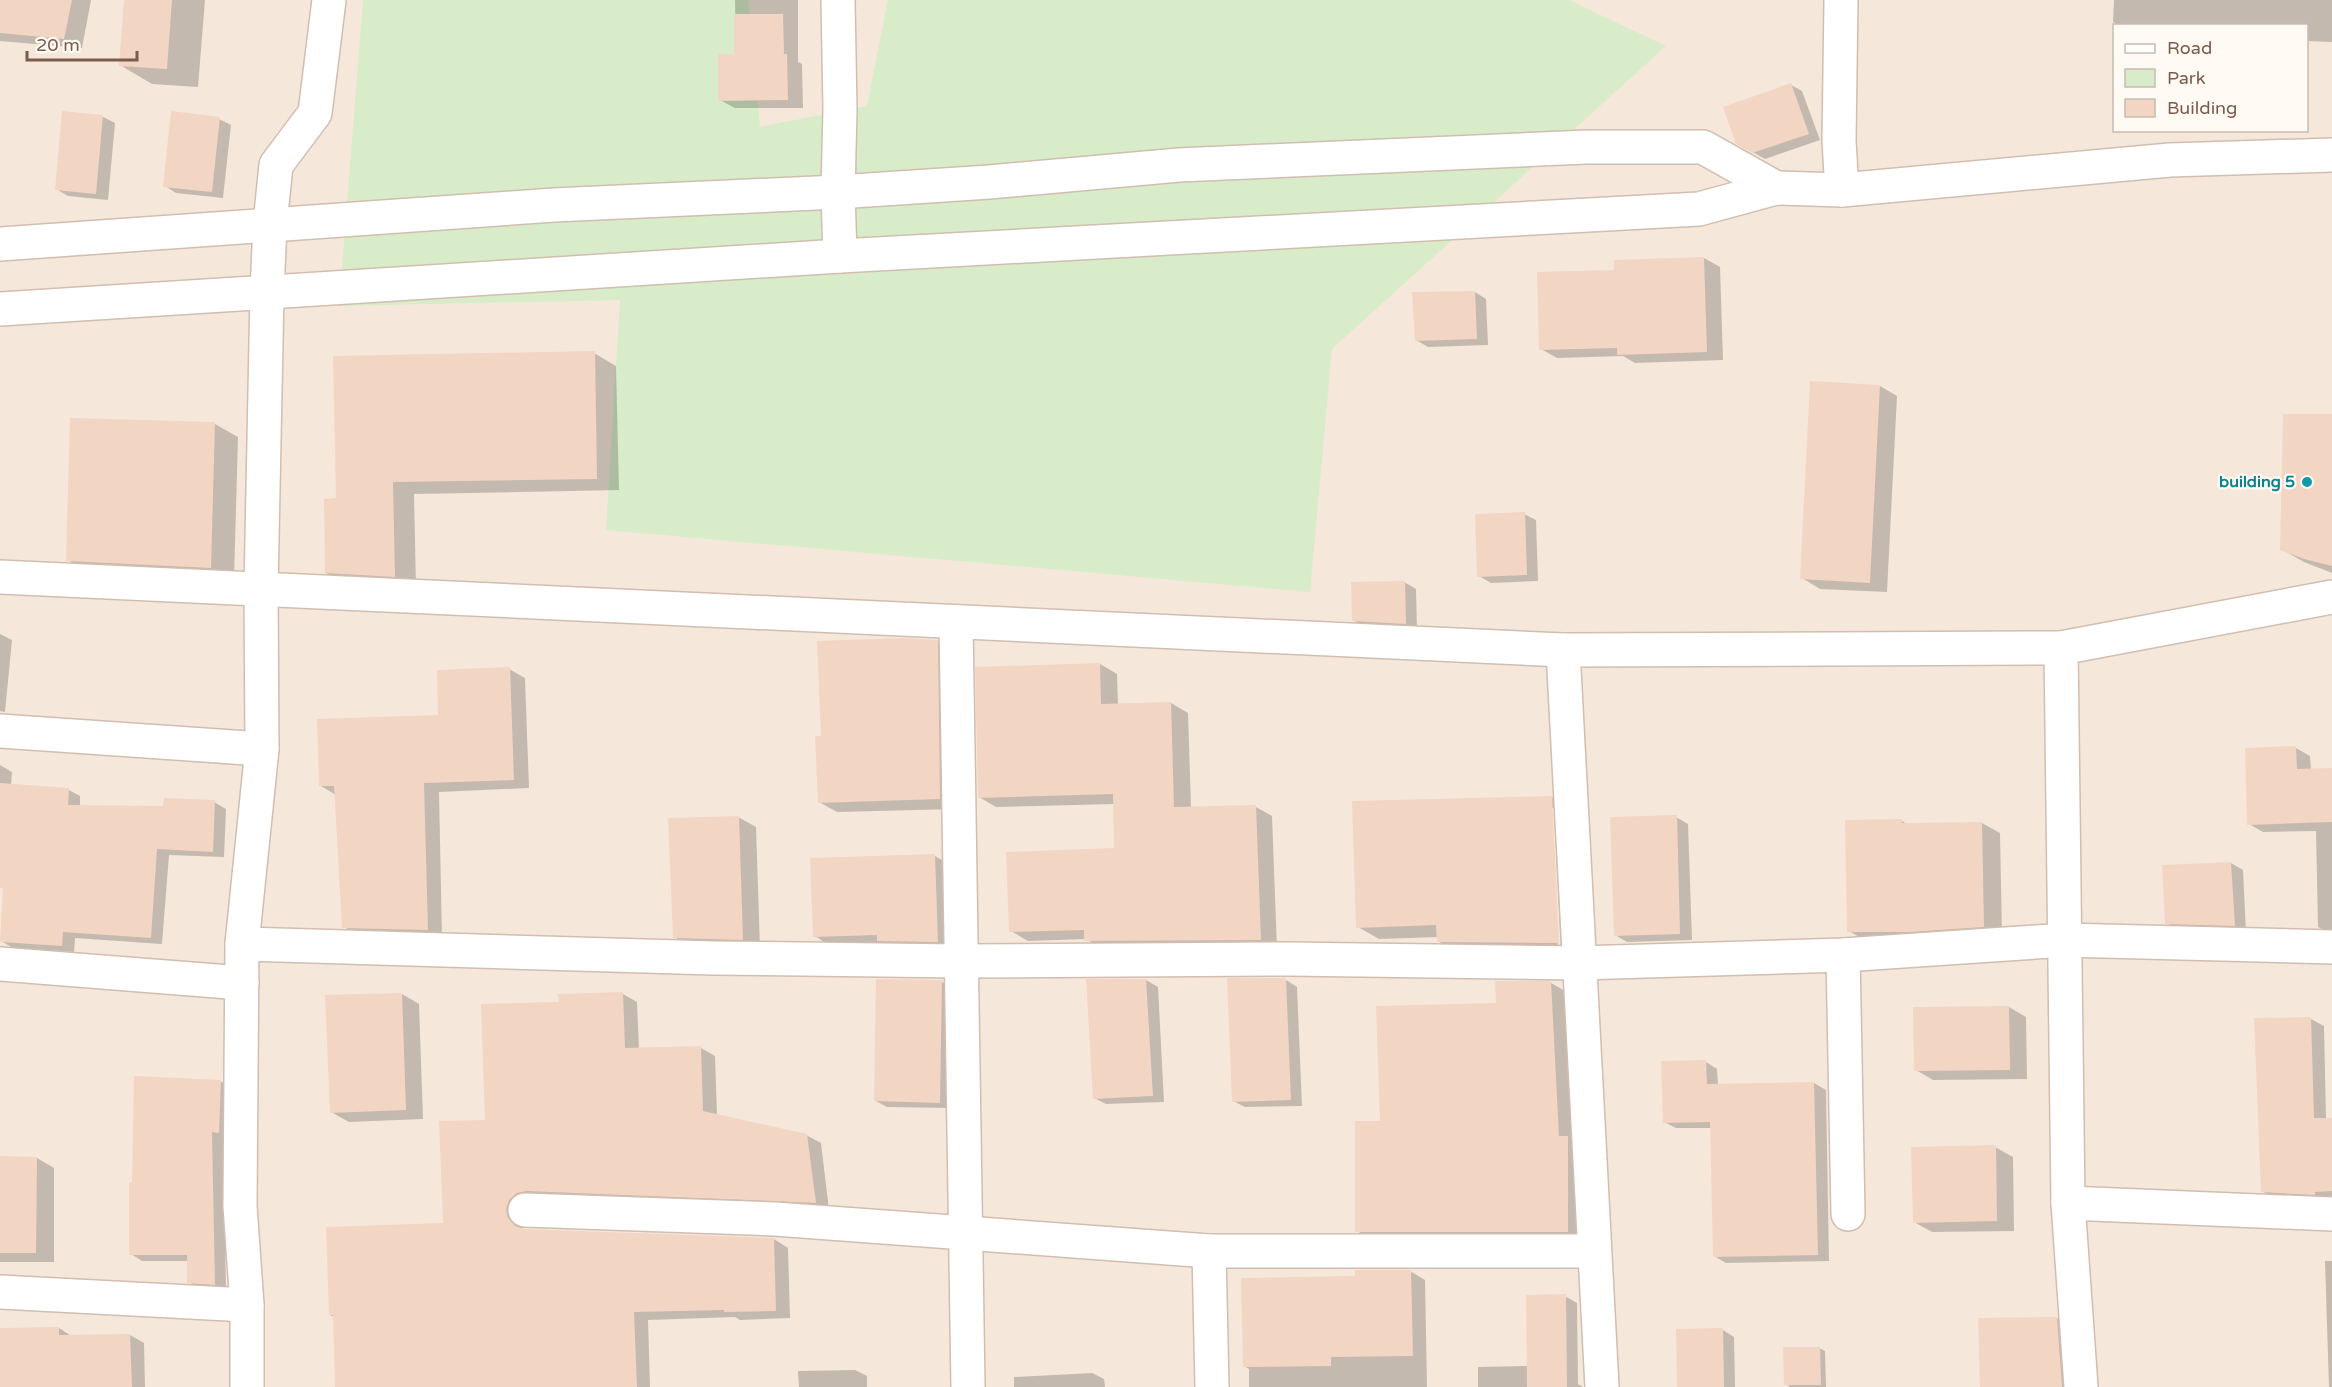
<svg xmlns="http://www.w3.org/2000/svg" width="2332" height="1387" viewBox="0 0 2332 1387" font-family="'Varela Round',sans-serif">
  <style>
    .residential { fill: #f5e8da; fill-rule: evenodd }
    .green { fill: #d8ecc9 }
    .shadow { fill: #0003; fill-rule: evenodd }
    .building { fill: #f3d5c3 }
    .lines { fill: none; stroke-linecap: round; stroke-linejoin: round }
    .minor-casing { stroke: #d1beb0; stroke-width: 36 }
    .minor { stroke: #fff; stroke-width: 33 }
    .culture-dot { fill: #0f9aa8; stroke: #fffaf3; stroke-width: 2 }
    .labels { text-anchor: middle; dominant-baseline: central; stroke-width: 4.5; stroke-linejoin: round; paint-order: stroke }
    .culture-label { font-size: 16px; font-weight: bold; fill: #0d838f; stroke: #fffaf3; text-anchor: end }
  </style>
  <rect width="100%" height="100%" fill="#fdf6ec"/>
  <path class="residential" d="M 0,0 L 2332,0 L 2332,1387 L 0,1387 ZM 2114,26 L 2306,26 L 2306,130 L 2114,130 Z"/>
  <polygon class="green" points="363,0 748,0 760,127 867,106 888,0 1569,0 1666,46 1332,349 1310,592 606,530 620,300 339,306"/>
  <g class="shadow">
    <polygon points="0,0 91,0 82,48 0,41"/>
    <polygon points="125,0 205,0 198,87 152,84 120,65"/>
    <polygon points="735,0 798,0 798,62 802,64 803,108 735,108 720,100 736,56"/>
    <polygon points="2114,0 2332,0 2332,42 2306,41 2306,26 2119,26 2113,22"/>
    <polygon points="1791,85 1802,91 1820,140 1765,159 1737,143"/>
    <polygon points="63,113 103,117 115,123 108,200 68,196 56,189"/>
    <polygon points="219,119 231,125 223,198 176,193 165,186"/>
    <polygon points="1704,258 1720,267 1723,360 1635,363 1623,356 1557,358 1541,349 1616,272"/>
    <polygon points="1475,292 1486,299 1488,345 1428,347 1416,340"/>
    <polygon points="594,353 616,366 619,490 414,494 416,588 348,585 326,573 337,500"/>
    <polygon points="1880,386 1897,396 1887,592 1820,589 1802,578"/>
    <polygon points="2332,415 2332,573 2304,562 2281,549"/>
    <polygon points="215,424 238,437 234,580 91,574 68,560"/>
    <polygon points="1524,514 1536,520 1538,581 1491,583 1479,576"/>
    <polygon points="1404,582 1416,589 1417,630 1365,627 1353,620"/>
    <polygon points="0,634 12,640 5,712 0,711"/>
    <polygon points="937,641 955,651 957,809 837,812 819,802 823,737"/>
    <polygon points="1100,664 1117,674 1118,705 1171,703 1188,713 1191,808 1256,807 1272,816 1277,949 1103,950 1086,939 1028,941 1011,931 1116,850 1114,804 996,807 979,797"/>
    <polygon points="509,669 525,678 529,788 439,792 442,938 359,936 344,927 336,795 321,786 440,717"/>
    <polygon points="2296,748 2310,756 2311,770 2332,769 2332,935 2318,927 2316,831 2263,832 2249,824"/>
    <polygon points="0,765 12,772 11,786 69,790 80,796 80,807 165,807 214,802 226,809 224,857 169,855 162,944 75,938 74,952 13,948 1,941 6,858 0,857"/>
    <path d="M 1552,797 L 1573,810 L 1579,954 L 1460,954 L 1438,941 L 1438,937 L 1379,939 L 1358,927 ZM 1551,808 L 1554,808 L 1561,950 L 1558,951 Z"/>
    <polygon points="738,817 756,827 760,949 692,947 674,937"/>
    <polygon points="1676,817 1688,824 1692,940 1627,942 1615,935"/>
    <polygon points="1902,821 1907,824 1982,823 2000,833 2002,936 1866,941 1849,931"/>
    <polygon points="935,856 952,866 955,951 832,947 815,936"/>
    <polygon points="2231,863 2243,870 2246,932 2179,930 2167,923 2164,867"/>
    <polygon points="1146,980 1158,987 1164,1102 1106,1104 1094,1098"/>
    <polygon points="1286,980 1297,987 1302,1106 1245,1107 1233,1101"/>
    <polygon points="942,982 953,988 951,1108 887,1107 876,1101"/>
    <polygon points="1551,983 1572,995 1589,1243 1497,1243 1482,1234 1442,1235 1378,1244 1357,1231 1382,1122"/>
    <polygon points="402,994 419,1004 423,1119 349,1122 331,1112"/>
    <polygon points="623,994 637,1002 639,1049 701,1048 715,1056 717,1115 806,1135 821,1143 829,1210 520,1218 522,1228 524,1230 774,1239 788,1248 790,1318 740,1320 735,1317 648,1320 650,1387 337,1387 334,1317 330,1315 444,1225 486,1121 560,1003"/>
    <polygon points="2009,1007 2026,1017 2027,1079 1933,1080 1916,1070"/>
    <polygon points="2311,1019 2324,1026 2326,1119 2332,1119 2332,1198 2275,1199 2262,1191"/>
    <polygon points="1706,1062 1717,1069 1718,1085 1814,1083 1826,1090 1829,1261 1726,1263 1714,1256 1712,1128 1676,1128 1664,1122"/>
    <polygon points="220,1081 232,1088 230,1138 223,1138 226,1290 201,1289 189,1282 188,1261 142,1261 131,1254 133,1184"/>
    <polygon points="1995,1147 2013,1157 2014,1231 1932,1232 1914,1222"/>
    <polygon points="0,1157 37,1158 54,1168 54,1262 0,1262"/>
    <polygon points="2325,1261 2332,1261 2332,1387 2329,1387"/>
    <polygon points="1410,1271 1425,1280 1427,1387 1249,1387 1249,1369 1244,1366 1357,1278"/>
    <polygon points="1565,1296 1577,1303 1578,1384 1583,1387 1478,1387 1478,1367 1528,1366"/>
    <polygon points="2057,1318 2074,1329 2079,1387 1981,1387"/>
    <polygon points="59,1328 73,1337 130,1335 144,1343 145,1387 0,1387 0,1330"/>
    <polygon points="1723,1330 1734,1337 1735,1387 1679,1387"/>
    <polygon points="1819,1348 1825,1351 1826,1387 1790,1387 1786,1384"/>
    <polygon points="855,1370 867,1376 867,1387 799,1387 798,1371"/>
    <polygon points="1092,1373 1104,1379 1105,1387 1014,1387 1014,1377"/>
  </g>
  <g class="building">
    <polygon points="0,0 72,0 64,39 0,33"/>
    <polygon points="124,0 172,0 167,69 119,66"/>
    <polygon points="734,14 783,14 784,54 787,54 788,100 718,101 718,54 734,54"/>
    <polygon points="1791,83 1809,134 1752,153 1736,144 1723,107"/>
    <polygon points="62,111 103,115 96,194 55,190"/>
    <polygon points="171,111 220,117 212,192 163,187"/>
    <polygon points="1704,257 1707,352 1617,355 1617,348 1539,350 1537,272 1614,270 1614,260"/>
    <polygon points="1475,291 1477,339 1415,341 1412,292"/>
    <polygon points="595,351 597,479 393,482 395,577 325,573 324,499 336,498 333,356"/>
    <polygon points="1810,381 1880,385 1870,583 1800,579"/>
    <polygon points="2283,414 2332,414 2332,566 2304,559 2280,550"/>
    <polygon points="70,418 215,422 211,568 66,561"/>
    <polygon points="1525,512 1527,575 1477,577 1475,514"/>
    <polygon points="1405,581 1406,624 1352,621 1351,582"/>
    <polygon points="904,638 938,640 940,799 818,803 815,736 821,736 817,641"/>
    <polygon points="1100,663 1101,704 1171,702 1174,807 1256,805 1261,940 1084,941 1084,930 1009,932 1006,852 1114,848 1113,794 978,798 975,667"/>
    <polygon points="510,667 514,780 424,783 428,930 342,928 334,786 319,786 317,719 438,715 437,670"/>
    <polygon points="2296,746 2297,769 2332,768 2332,822 2247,825 2245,748"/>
    <polygon points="0,783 69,788 68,805 163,806 164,798 215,800 213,852 157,849 151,938 63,932 62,946 0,942 3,888 0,888"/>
    <polygon points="1552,796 1559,943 1437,942 1436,925 1356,928 1352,801"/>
    <polygon points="1677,815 1680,934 1614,936 1610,817"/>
    <polygon points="739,816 743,940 673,938 668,818"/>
    <polygon points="1902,819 1902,823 1982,822 1984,927 1910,932 1847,932 1845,820"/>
    <polygon points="935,854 938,942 877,941 877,935 813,937 810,858"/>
    <polygon points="2231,862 2235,926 2165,924 2162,865"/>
    <polygon points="1227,978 1286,978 1291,1100 1232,1102"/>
    <polygon points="876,979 942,980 940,1103 874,1101"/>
    <polygon points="1086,979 1146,979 1153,1096 1093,1099"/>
    <polygon points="1495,981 1551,981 1559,1136 1568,1136 1568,1232 1355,1232 1355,1121 1380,1121 1376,1006 1496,1003"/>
    <polygon points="623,992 625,1048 701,1046 703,1111 807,1134 816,1203 526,1191 517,1193 509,1200 506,1209 508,1218 515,1226 524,1229 774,1238 776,1311 724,1312 724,1310 634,1312 637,1387 335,1387 333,1315 329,1315 326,1227 443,1223 439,1121 485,1120 481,1004 559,1002 558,994"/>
    <polygon points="402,993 406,1110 330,1113 325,995"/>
    <polygon points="2009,1006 2010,1070 1914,1071 1913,1007"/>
    <polygon points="2311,1017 2314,1118 2332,1118 2332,1191 2315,1192 2315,1195 2261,1192 2254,1018"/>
    <polygon points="1706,1060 1707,1084 1814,1082 1818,1255 1713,1257 1710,1122 1663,1123 1661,1061"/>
    <polygon points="134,1076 221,1080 219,1133 212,1132 215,1285 187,1283 187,1255 129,1255 129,1183 132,1182"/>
    <polygon points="1996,1145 1997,1221 1913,1223 1911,1147"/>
    <polygon points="0,1156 37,1157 36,1253 0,1253"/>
    <polygon points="1355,1270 1411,1270 1413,1356 1331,1357 1331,1366 1243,1367 1241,1278 1355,1276"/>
    <polygon points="1566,1294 1567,1387 1527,1387 1526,1295"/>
    <polygon points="2057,1317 2062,1387 1980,1387 1978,1318"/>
    <polygon points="59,1327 59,1335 130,1334 132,1387 0,1387 0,1328"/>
    <polygon points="1723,1328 1724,1387 1677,1387 1676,1329"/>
    <polygon points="1783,1347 1820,1347 1821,1385 1784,1385"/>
  </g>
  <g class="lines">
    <defs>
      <g id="minor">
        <polyline points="838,0 840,109 838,192 840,256"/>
        <polyline points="1842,190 2170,160 2332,155"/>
        <polyline points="0,244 554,205 838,192 989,182 1179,165 1586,147 1703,147 1776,188"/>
        <polyline points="0,309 840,256 1699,209 1776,188 1842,190 1839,141 1841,0"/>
        <polyline points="0,577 1563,650 2061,648 2332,597"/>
        <polyline points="956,622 968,1387"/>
        <polyline points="2061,648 2068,1203 2081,1387"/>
        <polyline points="1563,650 1602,1387"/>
        <polyline points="0,731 262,749"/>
        <polyline points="242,944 713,958 961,961 1288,959 1579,963 1843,955 2065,940 2332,947"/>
        <polyline points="1843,955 1848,1214"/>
        <polyline points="0,964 242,983"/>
        <polyline points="2068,1203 2332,1214"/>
        <polyline points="525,1210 775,1219 1209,1251 1593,1251"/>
        <polyline points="1209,1251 1212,1387"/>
        <polyline points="0,1292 247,1305"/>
        <polyline points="247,1387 247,1305 240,1206 242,944 262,749 261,589 267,292 270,224 276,165 315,113 329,0"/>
      </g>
    </defs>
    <use href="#minor" class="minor-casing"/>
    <use href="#minor" class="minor"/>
  </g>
  <circle class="culture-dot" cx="2307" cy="482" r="6"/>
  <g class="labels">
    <g class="culture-label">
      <text x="2295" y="482">building 5</text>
    </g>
  </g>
  <rect x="2113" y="24" width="195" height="108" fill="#fffaf3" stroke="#cabbb1" stroke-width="1.5"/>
  <rect x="2125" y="44" width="30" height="9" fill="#ffffff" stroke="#cabbb1" stroke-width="1.5"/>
  <text x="2167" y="54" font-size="18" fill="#7a5c4d">Road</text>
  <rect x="2125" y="69" width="30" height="18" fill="#d8ecc9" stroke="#cabbb1" stroke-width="1.5"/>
  <text x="2167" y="84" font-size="18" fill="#7a5c4d">Park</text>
  <rect x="2125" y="99" width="30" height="18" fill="#f3d5c3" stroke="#cabbb1" stroke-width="1.5"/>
  <text x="2167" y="114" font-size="18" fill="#7a5c4d">Building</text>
  <path d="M27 51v9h110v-9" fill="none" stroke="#7a5c4d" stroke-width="3"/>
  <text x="36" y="51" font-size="18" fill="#7a5c4d" stroke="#fffaf3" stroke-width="4.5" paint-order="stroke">20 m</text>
</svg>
